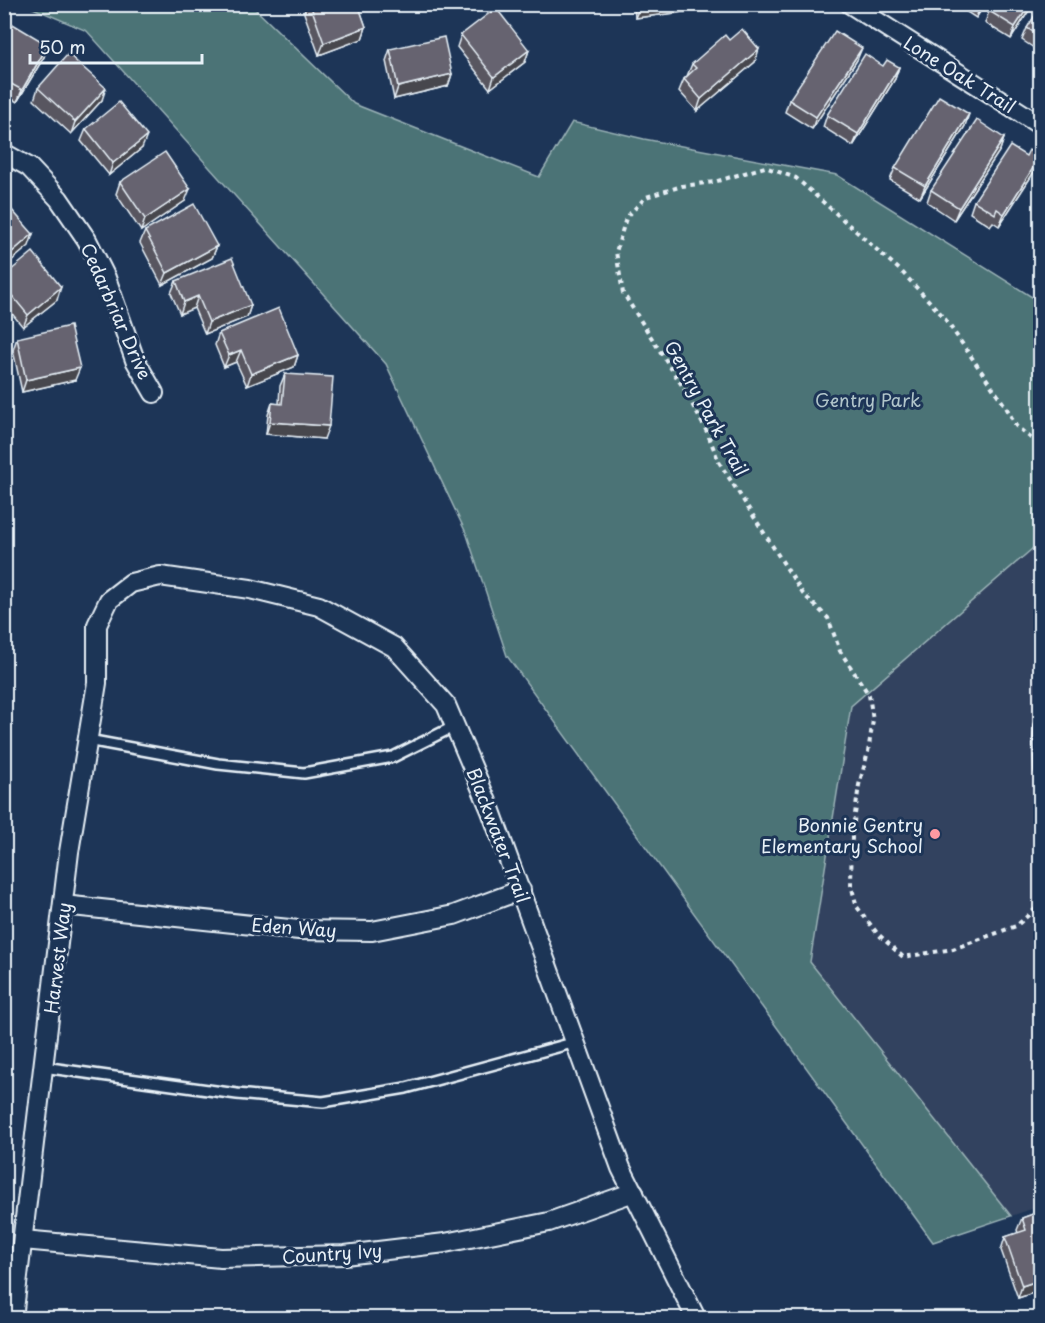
<svg xmlns="http://www.w3.org/2000/svg" width="1045" height="1323" viewBox="0 0 1045 1323" font-family="'Playpen Sans',sans-serif">
  <style>
    .built { fill: #33435e }
    .green { fill: #4c7376; stroke: #9ab2b7; stroke-width: 1.5 }
    .lines { fill: none; stroke-linecap: round; stroke-linejoin: round }
    .lane-casing { stroke: #e8f1f8; stroke-width: 14 }
    .street-casing { stroke: #e8f1f8; stroke-width: 22 }
    .path { stroke: #e8f1f8; stroke-width: 4; stroke-dasharray: 4.5 4.5; stroke-linecap: butt }
    .lane { stroke: #1d3557; stroke-width: 9 }
    .street { stroke: #1d3557; stroke-width: 18 }
    .wall { fill: #585660; stroke: #e8f1f8; stroke-width: 1.5 }
    .shaded-wall { fill: #47464e; stroke: #e8f1f8; stroke-width: 1.5 }
    .building { fill: #666470; stroke: #e8f1f8; stroke-width: 1.5 }
    .poi-dot { fill: #ff9aa2; stroke: #1d3557; stroke-width: 2 }
    .labels { text-anchor: middle; dominant-baseline: central; stroke-width: 6; stroke-linejoin: round; paint-order: stroke }
    .street-label { font-size: 18px; fill: #e8f1f8; stroke: #1d3557 }
    .park-label { font-size: 18px; fill: #b1c5ca; stroke: #1d3557 }
    .poi-label { font-size: 18px; fill: #e8f1f8; stroke: #1d3557; text-anchor: end }
  </style>
  <rect width="100%" height="100%" fill="#1d3557"/>
  <filter id="ink" filterUnits="userSpaceOnUse"><feTurbulence type="fractalNoise" baseFrequency=".0167" numOctaves="2"/><feDisplacementMap in="SourceGraphic" scale="12" xChannelSelector="R" yChannelSelector="G"/><feConvolveMatrix kernelMatrix="1 2 1 2 8 2 1 2 1" color-interpolation-filters="sRGB"/></filter>
  <g filter="url(#ink)">
    <polygon class="built" points="1040,542 1040,1206 1011,1216 810,962 851,706"/>
    <polygon class="green" points="26,5 251,5 354,104 539,177 572,122 644,139 837,175 1040,302 1040,542 851,706 810,962 1011,1216 933,1242 507,656 467,535 386,364 87,31"/>
    <g class="lines">
      <defs>
        <g id="lane">
          <polyline points="1040,726 1039,740 1040,770"/>
          <polyline points="88,740 218,764 304,773 393,757 455,726"/>
          <polyline points="43,1067 237,1094 323,1102 406,1088 576,1042"/>
        </g>
        <g id="street">
          <polyline points="850,4 1040,125"/>
          <polyline points="4,153 29,167 59,199 87,240 106,278 135,360 154,393"/>
          <polyline points="63,905 299,930 372,931 454,915 521,890"/>
          <polyline points="23,1240 221,1258 345,1255 445,1243 549,1222 634,1192"/>
          <polyline points="13,1318 69,852 97,683 97,625 109,600 131,583 160,576 250,589 319,606 394,647 446,705 491,811 621,1168 696,1318"/>
        </g>
      </defs>
      <use href="#lane" class="lane-casing"/>
      <use href="#street" class="street-casing"/>
      <polyline class="path" points="1040,438 1032,439 1016,426 1006,407 943,316 902,272 796,178 765,167 714,182 682,186 646,197 626,218 616,252 623,293 683,387 707,432 719,462 803,594 828,618 840,651 869,695 873,720 868,752 859,785 852,836 851,885 857,907 877,933 903,957 953,949 1016,926 1040,905"/>
      <use href="#lane" class="lane"/>
      <use href="#street" class="street"/>
    </g>
    <g class="wall">
      <polygon points="307,4 358,4 366,27 362,39 319,55 304,13"/>
      <polygon points="634,4 716,4 715,8 635,18"/>
      <polygon points="960,4 985,4 976,18 959,7"/>
      <polygon points="993,4 1033,4 1011,39 985,23 989,11"/>
      <polygon points="1041,6 1041,61 1035,57 1037,50 1022,40 1027,28"/>
      <polygon points="4,34 48,45 44,57 17,102 4,94"/>
      <polygon points="461,35 529,50 525,62 490,89 457,47"/>
      <polygon points="729,40 755,62 697,111 679,91 684,79 687,76 692,64"/>
      <polygon points="390,49 452,74 448,86 394,99 386,61"/>
      <polygon points="857,60 812,129 785,112 789,100"/>
      <polygon points="883,66 899,67 895,79 853,146 823,127 827,115"/>
      <polygon points="38,88 102,100 71,134 34,100"/>
      <polygon points="965,126 920,198 890,180 895,168"/>
      <polygon points="86,129 142,148 109,175 81,141"/>
      <polygon points="1004,138 1000,150 954,220 927,202 931,190"/>
      <polygon points="1036,169 999,226 993,222 990,226 970,213 974,201"/>
      <polygon points="120,182 185,201 141,231 116,194"/>
      <polygon points="145,231 217,246 212,258 162,285 140,243"/>
      <polygon points="4,276 57,300 23,327 4,304"/>
      <polygon points="176,281 251,305 247,317 205,334 194,308 180,314 171,293"/>
      <polygon points="219,333 298,355 294,367 247,386 236,362 224,367 215,345"/>
      <polygon points="17,338 75,380 22,392 13,350"/>
      <polygon points="285,374 324,439 266,434 268,415 272,403 279,404 280,386"/>
      <polygon points="1041,1211 1041,1307 1038,1307 1033,1293 1018,1298 1001,1250 1005,1237 1018,1233 1017,1230 1022,1218"/>
    </g>
    <g class="shaded-wall">
      <polygon points="649,4 716,4 715,8 635,18 640,6"/>
      <polygon points="981,4 985,4 976,18 980,6"/>
      <polygon points="1030,4 1033,4 1011,39 1015,27"/>
      <polygon points="366,27 362,39 319,55 324,43"/>
      <polygon points="48,45 44,57 17,102 22,90"/>
      <polygon points="862,48 857,60 812,129 816,117"/>
      <polygon points="759,49 755,62 697,111 701,99"/>
      <polygon points="529,50 525,62 490,89 494,77"/>
      <polygon points="899,67 895,79 853,146 858,134"/>
      <polygon points="452,74 448,86 394,99 398,87"/>
      <polygon points="106,88 102,100 71,134 75,122"/>
      <polygon points="969,114 965,126 920,198 925,186"/>
      <polygon points="147,136 142,148 109,175 113,163"/>
      <polygon points="1004,138 1000,150 954,220 959,208"/>
      <polygon points="1040,157 1036,169 999,226 1004,214"/>
      <polygon points="190,189 185,201 141,231 145,219"/>
      <polygon points="33,234 29,246 4,267 4,259"/>
      <polygon points="217,246 212,258 162,285 167,273"/>
      <polygon points="61,287 57,300 23,327 28,315"/>
      <polygon points="198,296 194,308 180,314 184,302"/>
      <polygon points="251,305 247,317 205,334 209,322"/>
      <polygon points="241,350 236,362 224,367 229,355"/>
      <polygon points="298,355 294,367 247,386 251,374"/>
      <polygon points="80,368 75,380 22,392 26,380"/>
      <polygon points="270,422 329,426 324,439 266,434"/>
      <polygon points="1037,1281 1033,1293 1018,1298 1022,1286"/>
    </g>
    <g class="building">
      <polygon points="310,4 358,4 366,27 324,43"/>
      <polygon points="993,4 1030,4 1015,27 989,11"/>
      <polygon points="1041,6 1041,37 1027,28"/>
      <polygon points="496,8 529,50 494,77 461,35"/>
      <polygon points="11,23 48,45 22,90 4,80 4,34"/>
      <polygon points="742,29 759,49 701,99 684,79 696,68 692,64 725,35 729,40"/>
      <polygon points="835,31 862,48 816,117 789,100"/>
      <polygon points="444,37 452,74 398,87 390,49"/>
      <polygon points="68,54 106,88 75,122 38,88"/>
      <polygon points="865,54 883,66 887,60 899,67 858,134 827,115"/>
      <polygon points="939,96 969,114 925,186 895,168"/>
      <polygon points="119,102 147,136 113,163 86,129"/>
      <polygon points="977,120 1004,138 959,208 931,190"/>
      <polygon points="1010,146 1026,156 1029,150 1040,157 1004,214 997,209 995,214 974,201"/>
      <polygon points="165,152 190,189 145,219 120,182"/>
      <polygon points="4,201 33,234 4,259"/>
      <polygon points="194,204 217,246 167,273 145,231"/>
      <polygon points="33,252 61,287 28,315 4,286 4,276"/>
      <polygon points="232,258 251,305 209,322 198,296 184,302 176,281"/>
      <polygon points="279,308 298,355 251,374 241,350 229,355 219,333"/>
      <polygon points="70,326 80,368 26,380 17,338"/>
      <polygon points="285,374 333,377 329,426 270,422 272,403 282,404"/>
      <polygon points="1041,1211 1041,1289 1037,1281 1022,1286 1005,1237 1026,1230 1022,1218"/>
    </g>
  </g>
  <circle class="poi-dot" cx="935" cy="834" r="6"/>
  <g class="labels">
    <g class="street-label">
      <text transform="translate(960 74) rotate(32)">Lone Oak Trail</text>
      <text transform="translate(117 311) rotate(66)">Cedarbriar Drive</text>
      <text transform="translate(707 408) rotate(61)">Gentry Park Trail</text>
      <text transform="translate(499 835) rotate(69)">Blackwater Trail</text>
      <text transform="translate(294 927) rotate(4)">Eden Way</text>
      <text transform="translate(57 958) rotate(-83)">Harvest Way</text>
      <text transform="translate(332 1253) rotate(-4)">Country Ivy</text>
    </g>
    <g class="park-label">
      <text x="868" y="399">Gentry Park</text>
    </g>
    <g class="poi-label">
      <text x="923" y="824">Bonnie Gentry<tspan x="923" dy="21">Elementary School</tspan></text>
    </g>
  </g>
  <rect width="1045" height="1323" fill="none" stroke="#1d3557" stroke-width="24"/>
  <rect x="12" y="12" width="1021" height="1299" fill="none" stroke="#e8f1f8" stroke-width="2" filter="url(#ink)"/>
  <path d="M30 54v9h172v-9" fill="none" stroke="#e8f1f8" stroke-width="3"/>
  <text x="39" y="54" font-size="18" fill="#e8f1f8" stroke="#1d3557" stroke-width="4.5" paint-order="stroke">50 m</text>
</svg>
